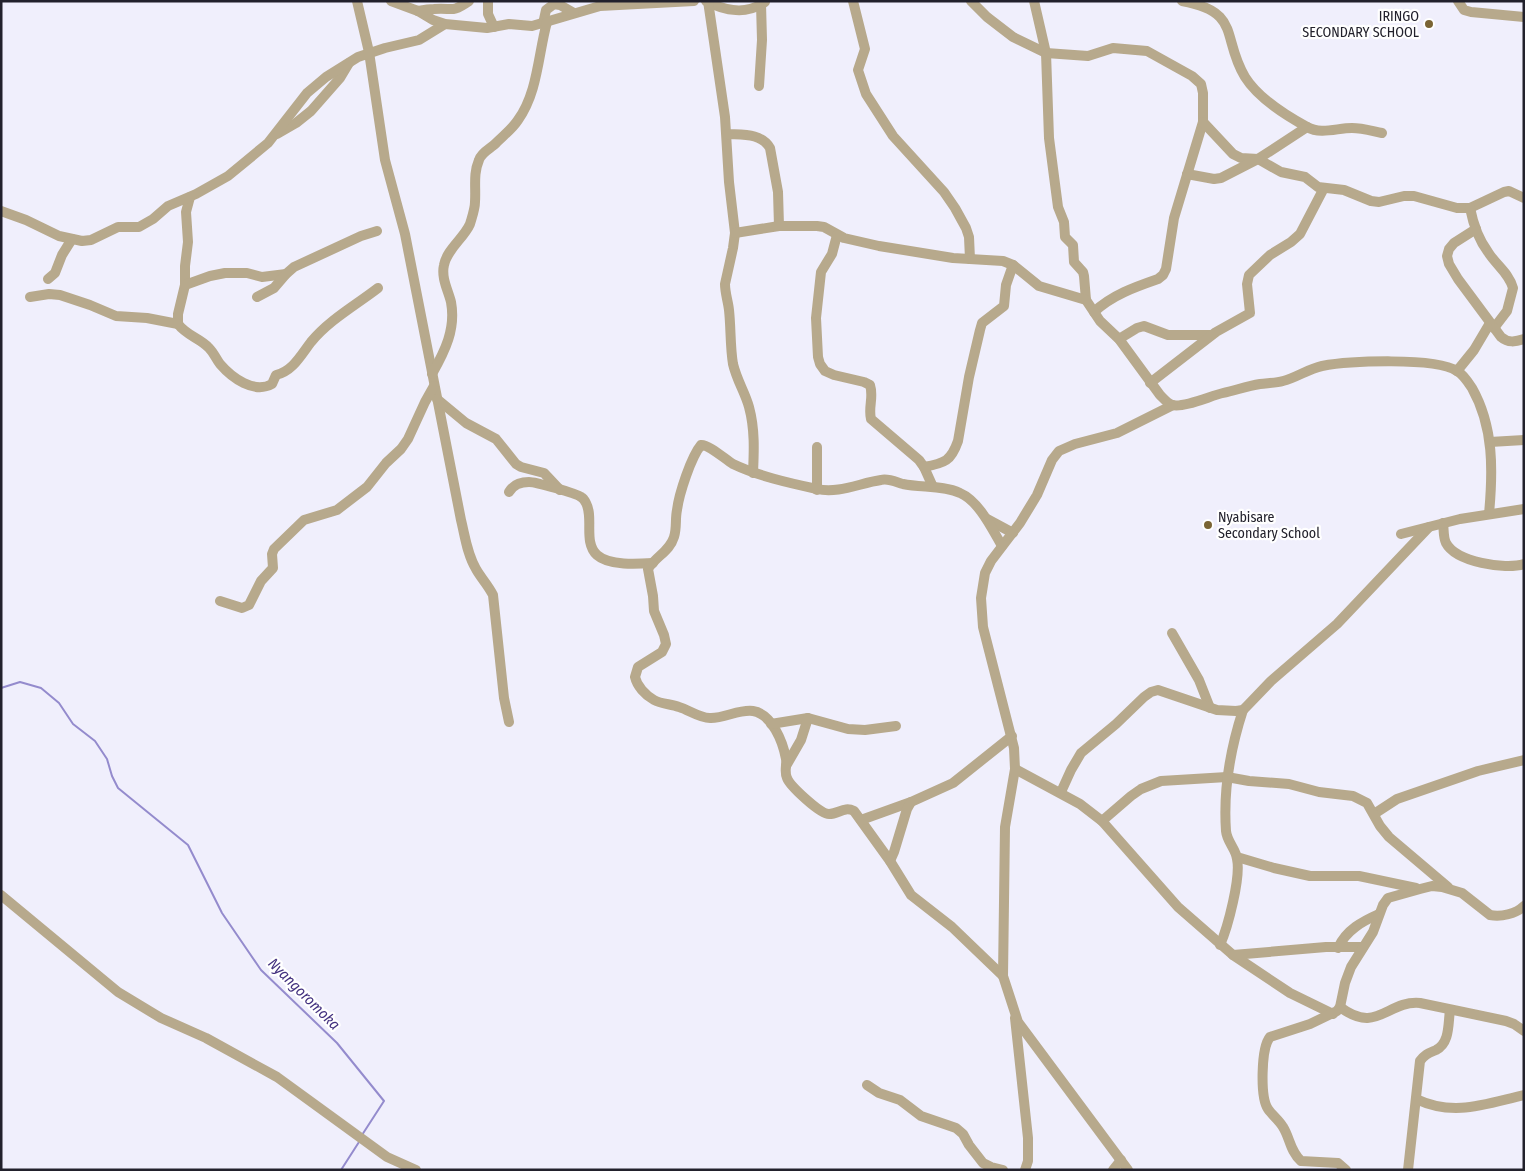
<svg xmlns="http://www.w3.org/2000/svg" width="1525" height="1171" viewBox="0 0 1525 1171" font-family="'Fira Sans Condensed',sans-serif">
  <style>
    .lines { fill: none; stroke-linecap: round; stroke-linejoin: round }
    .stream { stroke: #948bcd; stroke-width: 2 }
    .minor { stroke: #b7a98c; stroke-width: 10 }
    .poi-dot { fill: #7a6434; stroke: #fff; stroke-width: 2 }
    .labels { text-anchor: middle; dominant-baseline: central; stroke-width: 4.5; stroke-linejoin: round; paint-order: stroke }
    .poi-label { font-size: 14px; fill: #22212c; stroke: #fff; text-anchor: end }
    .water-label { font-size: 15px; font-style: italic; fill: #43317f; stroke: #fff }
  </style>
  <rect width="100%" height="100%" fill="#f0effc"/>
  <g class="lines">
    <g class="stream">
      <polyline points="1,688 20,682 41,688 59,703 73,724 95,741 107,759 112,776 118,788 188,845 222,913 261,970 337,1043 384,1101 362,1135"/>
      <polyline points="341,1170 359,1142"/>
    </g>
    <g class="minor">
      <path d="M 357,1 L 369,52 L 385,160 L 405,234 L 461,520 C 465,536 467,554 476,569 C 481,578 488,585 493,595 L 504,698 L 509,722"/>
      <polyline points="391,1 418,11 433,20 445,24 487,28 509,24 532,26 600,6 694,1"/>
      <polyline points="488,1 488,14 494,27"/>
      <path d="M 706,1 C 725,11 747,15 765,2"/>
      <path d="M 708,1 L 725,117 L 729,182 L 735,233 L 733,248 L 725,284 C 725,293 728,301 729,310 C 731,328 730,346 733,364 C 737,381 745,392 749,407 C 755,429 754,451 753,473"/>
      <polyline points="853,1 865,49 858,70 866,94 893,136 944,192 955,208 966,228 969,237 970,259"/>
      <path d="M 971,1 L 987,17 L 1013,37 L 1046,53 L 1088,56 L 1113,48 L 1147,51 L 1192,76 L 1201,84 L 1203,93 L 1203,122 L 1174,218 L 1166,269 L 1163,275 L 1158,279 C 1135,287 1112,295 1094,312"/>
      <polyline points="1034,1 1046,53 1049,138 1058,207 1064,222 1065,237 1073,245 1074,262 1083,272 1084,276 1086,300"/>
      <path d="M 1182,1 C 1242,12 1221,37 1245,77 C 1258,98 1285,115 1307,127 C 1321,135 1337,128 1352,128 C 1362,128 1372,131 1382,133"/>
      <polyline points="1458,1 1464,10 1471,12 1524,17"/>
      <path d="M 418,11 C 423,10 429,9 434,9 C 453,7 450,14 469,1"/>
      <polyline points="543,24 546,10 554,4 560,5 574,13"/>
      <polyline points="759,86 762,40 761,4"/>
      <polyline points="1203,122 1233,154 1241,158 1258,159 1281,172 1305,177 1318,187 1344,190 1371,201 1379,202 1404,196 1414,196 1457,208 1470,208 1504,192 1509,191 1524,198"/>
      <polyline points="277,134 296,123 311,111 340,78 349,63"/>
      <path d="M 727,134 C 743,135 761,133 770,148 L 778,192 L 779,226"/>
      <polyline points="1187,174 1214,179 1221,178 1258,159 1307,127"/>
      <path d="M 190,197 L 186,212 L 188,242 L 185,266 L 185,285 L 178,314 L 178,324 C 187,336 200,338 209,348 C 214,353 216,359 220,364 C 232,378 254,394 272,384 L 276,375 C 293,371 301,355 311,342 C 329,320 356,305 378,288"/>
      <path d="M 1470,208 C 1473,223 1479,240 1488,252 C 1496,265 1509,273 1513,288 L 1507,311 L 1494,328"/>
      <polyline points="1,211 26,220 59,236 82,241 91,240 118,227 139,227 153,219 168,206 196,194 228,176 268,143 307,93 326,77 358,57 385,48 419,40 445,24"/>
      <path d="M 1476,229 L 1454,243 L 1449,249 L 1447,256 L 1449,264 L 1458,279 L 1501,337 C 1508,343 1515,342 1524,339"/>
      <path d="M 735,233 L 779,226 L 817,226 L 824,227 L 844,238 L 879,246 L 953,258 L 1003,261 L 1013,265 L 1039,286 L 1086,300 L 1100,321 L 1119,339 L 1160,395 C 1164,399 1167,403 1172,405 C 1184,408 1210,396 1223,393 C 1236,390 1248,386 1260,384 C 1268,383 1276,383 1283,381 C 1296,378 1308,369 1322,366 C 1349,361 1435,357 1457,371 C 1463,374 1468,382 1472,388 C 1494,427 1493,471 1489,514"/>
      <path d="M 837,235 L 832,254 L 821,272 L 816,318 L 818,357 L 820,364 L 825,371 L 834,375 L 864,382 L 870,385 C 874,397 868,407 871,419 L 919,460 L 924,467 L 933,487"/>
      <polyline points="48,279 55,273 62,255 72,239"/>
      <polyline points="185,285 210,276 225,273 247,273 262,277 286,274"/>
      <polyline points="30,297 49,294 60,295 90,305 116,316 147,318 178,324"/>
      <polyline points="257,297 274,288 286,274 294,267 361,236 377,231"/>
      <polyline points="1119,339 1137,328 1144,326 1168,335 1211,335"/>
      <polyline points="1457,371 1474,350 1490,323"/>
      <path d="M 432,374 C 445,351 456,329 451,302 C 448,290 441,278 444,265 C 447,249 464,238 470,224 C 472,217 475,209 475,202 C 476,187 473,174 479,160 C 482,151 491,149 497,142 C 504,135 513,128 518,120 C 538,92 538,55 547,22"/>
      <polyline points="1150,383 1216,332 1250,313 1247,284 1249,275 1270,255 1291,242 1300,234 1324,188"/>
      <polyline points="437,399 466,423 496,439 516,464 521,467 544,473 560,490"/>
      <polyline points="1490,442 1524,440"/>
      <polyline points="817,447 817,490"/>
      <path d="M 924,467 C 945,463 951,461 958,441 L 969,377 L 980,330 L 982,323 L 1004,306 L 1006,285 L 1013,265"/>
      <path d="M 509,492 C 513,485 521,482 529,482 C 535,482 576,493 581,497 C 583,498 585,501 586,503 C 594,518 583,542 597,555 C 609,566 638,564 653,563"/>
      <polyline points="987,519 1013,533"/>
      <path d="M 1443,523 C 1444,529 1443,537 1446,543 C 1456,562 1505,570 1524,564"/>
      <polyline points="1401,534 1460,519 1524,509"/>
      <path d="M 1002,546 C 992,529 979,501 960,493 C 943,485 921,488 903,484 C 896,482 888,478 881,480 C 860,483 838,494 817,489 C 789,483 758,476 733,464 C 725,459 708,444 701,445 C 691,457 679,494 677,510 C 675,519 677,528 674,537 C 670,551 655,557 648,569 L 653,596 L 654,611 L 664,635 L 666,644 L 662,652 L 638,667 L 635,677 C 637,686 645,695 654,700 C 661,704 671,704 679,707 C 689,710 701,719 711,718 C 725,718 740,709 753,711 C 772,714 783,742 786,759 C 787,765 784,772 787,778 C 790,786 820,814 829,814 C 839,814 844,806 854,811 L 890,861 L 911,895 L 952,927 L 1003,976 L 1018,1022 L 1128,1170"/>
      <polyline points="220,601 242,608 249,605 261,581 273,568 272,554 274,549 304,520 337,510 367,487 386,463 401,449 408,439 425,402 434,386"/>
      <polyline points="1172,633 1199,680 1210,708"/>
      <polyline points="771,724 808,718 848,729 865,730 896,726"/>
      <polyline points="786,766 801,740 808,718"/>
      <polyline points="1015,769 1080,804 1102,821 1178,907 1233,955 1290,993 1333,1014"/>
      <polyline points="1061,792 1071,770 1081,753 1116,724 1144,697 1151,692 1158,690 1217,710 1236,711 1243,710 1247,706 1271,681 1337,624 1429,527"/>
      <polyline points="1374,814 1397,799 1478,771 1524,760"/>
      <polyline points="861,820 911,802"/>
      <polyline points="1102,821 1131,796 1141,789 1161,781 1227,777 1249,781 1289,784 1319,792 1353,796 1367,803 1380,826 1389,837 1448,887"/>
      <polyline points="1237,857 1274,868 1310,876 1359,876 1416,888"/>
      <polyline points="890,861 894,852 907,809 911,802 953,783 1012,736"/>
      <polyline points="1,895 118,992 161,1018 206,1038 277,1077 387,1157 416,1170"/>
      <path d="M 1220,945 C 1228,927 1241,877 1237,859 C 1236,849 1227,842 1226,831 C 1223,789 1230,750 1243,710"/>
      <path d="M 1338,948 C 1346,930 1363,921 1379,914"/>
      <polyline points="1233,955 1326,947 1363,947"/>
      <polyline points="1003,976 1005,827 1015,769 1014,748 983,627 981,598 985,573 991,561 1020,523 1037,495 1052,460 1059,451 1075,444 1117,433 1173,405"/>
      <path d="M 1340,1007 C 1377,1035 1387,1000 1420,1003 L 1506,1021 L 1514,1024 L 1524,1031"/>
      <polyline points="1015,1018 1028,1138 1028,1161 1025,1170"/>
      <polyline points="867,1085 879,1093 900,1100 921,1116 956,1128 963,1134 969,1145 983,1163 991,1167 1003,1170"/>
      <path d="M 1416,1099 C 1454,1117 1485,1104 1524,1095"/>
      <polyline points="1113,1170 1121,1160"/>
      <path d="M 1346,1170 L 1338,1163 L 1301,1161 C 1290,1151 1290,1138 1283,1127 C 1279,1120 1272,1115 1268,1109 C 1260,1097 1261,1048 1270,1037 L 1310,1024 L 1337,1011 L 1340,1007 L 1345,983 L 1351,967 L 1373,932 L 1383,905 L 1388,898 L 1420,889 L 1432,886 L 1442,887 L 1462,893 L 1490,915 C 1501,917 1516,914 1524,906"/>
      <path d="M 1408,1170 L 1420,1061 C 1425,1054 1429,1053 1436,1050 C 1450,1043 1448,1024 1450,1010"/>
    </g>
  </g>
  <g class="poi-dot">
    <circle cx="1429" cy="24" r="5"/>
    <circle cx="1208" cy="525" r="5"/>
  </g>
  <g class="labels">
    <g class="poi-label">
      <text x="1419" y="16">IRINGO<tspan x="1419" dy="16">SECONDARY SCHOOL</tspan></text>
      <text x="1218" y="517" text-anchor="start">Nyabisare<tspan x="1218" dy="16">Secondary School</tspan></text>
    </g>
    <g class="water-label">
      <text transform="translate(304 994) rotate(45)">Nyangoromoka</text>
    </g>
  </g>
  <rect width="1525" height="1171" fill="none" stroke="#22212c" stroke-width="5"/>
</svg>
